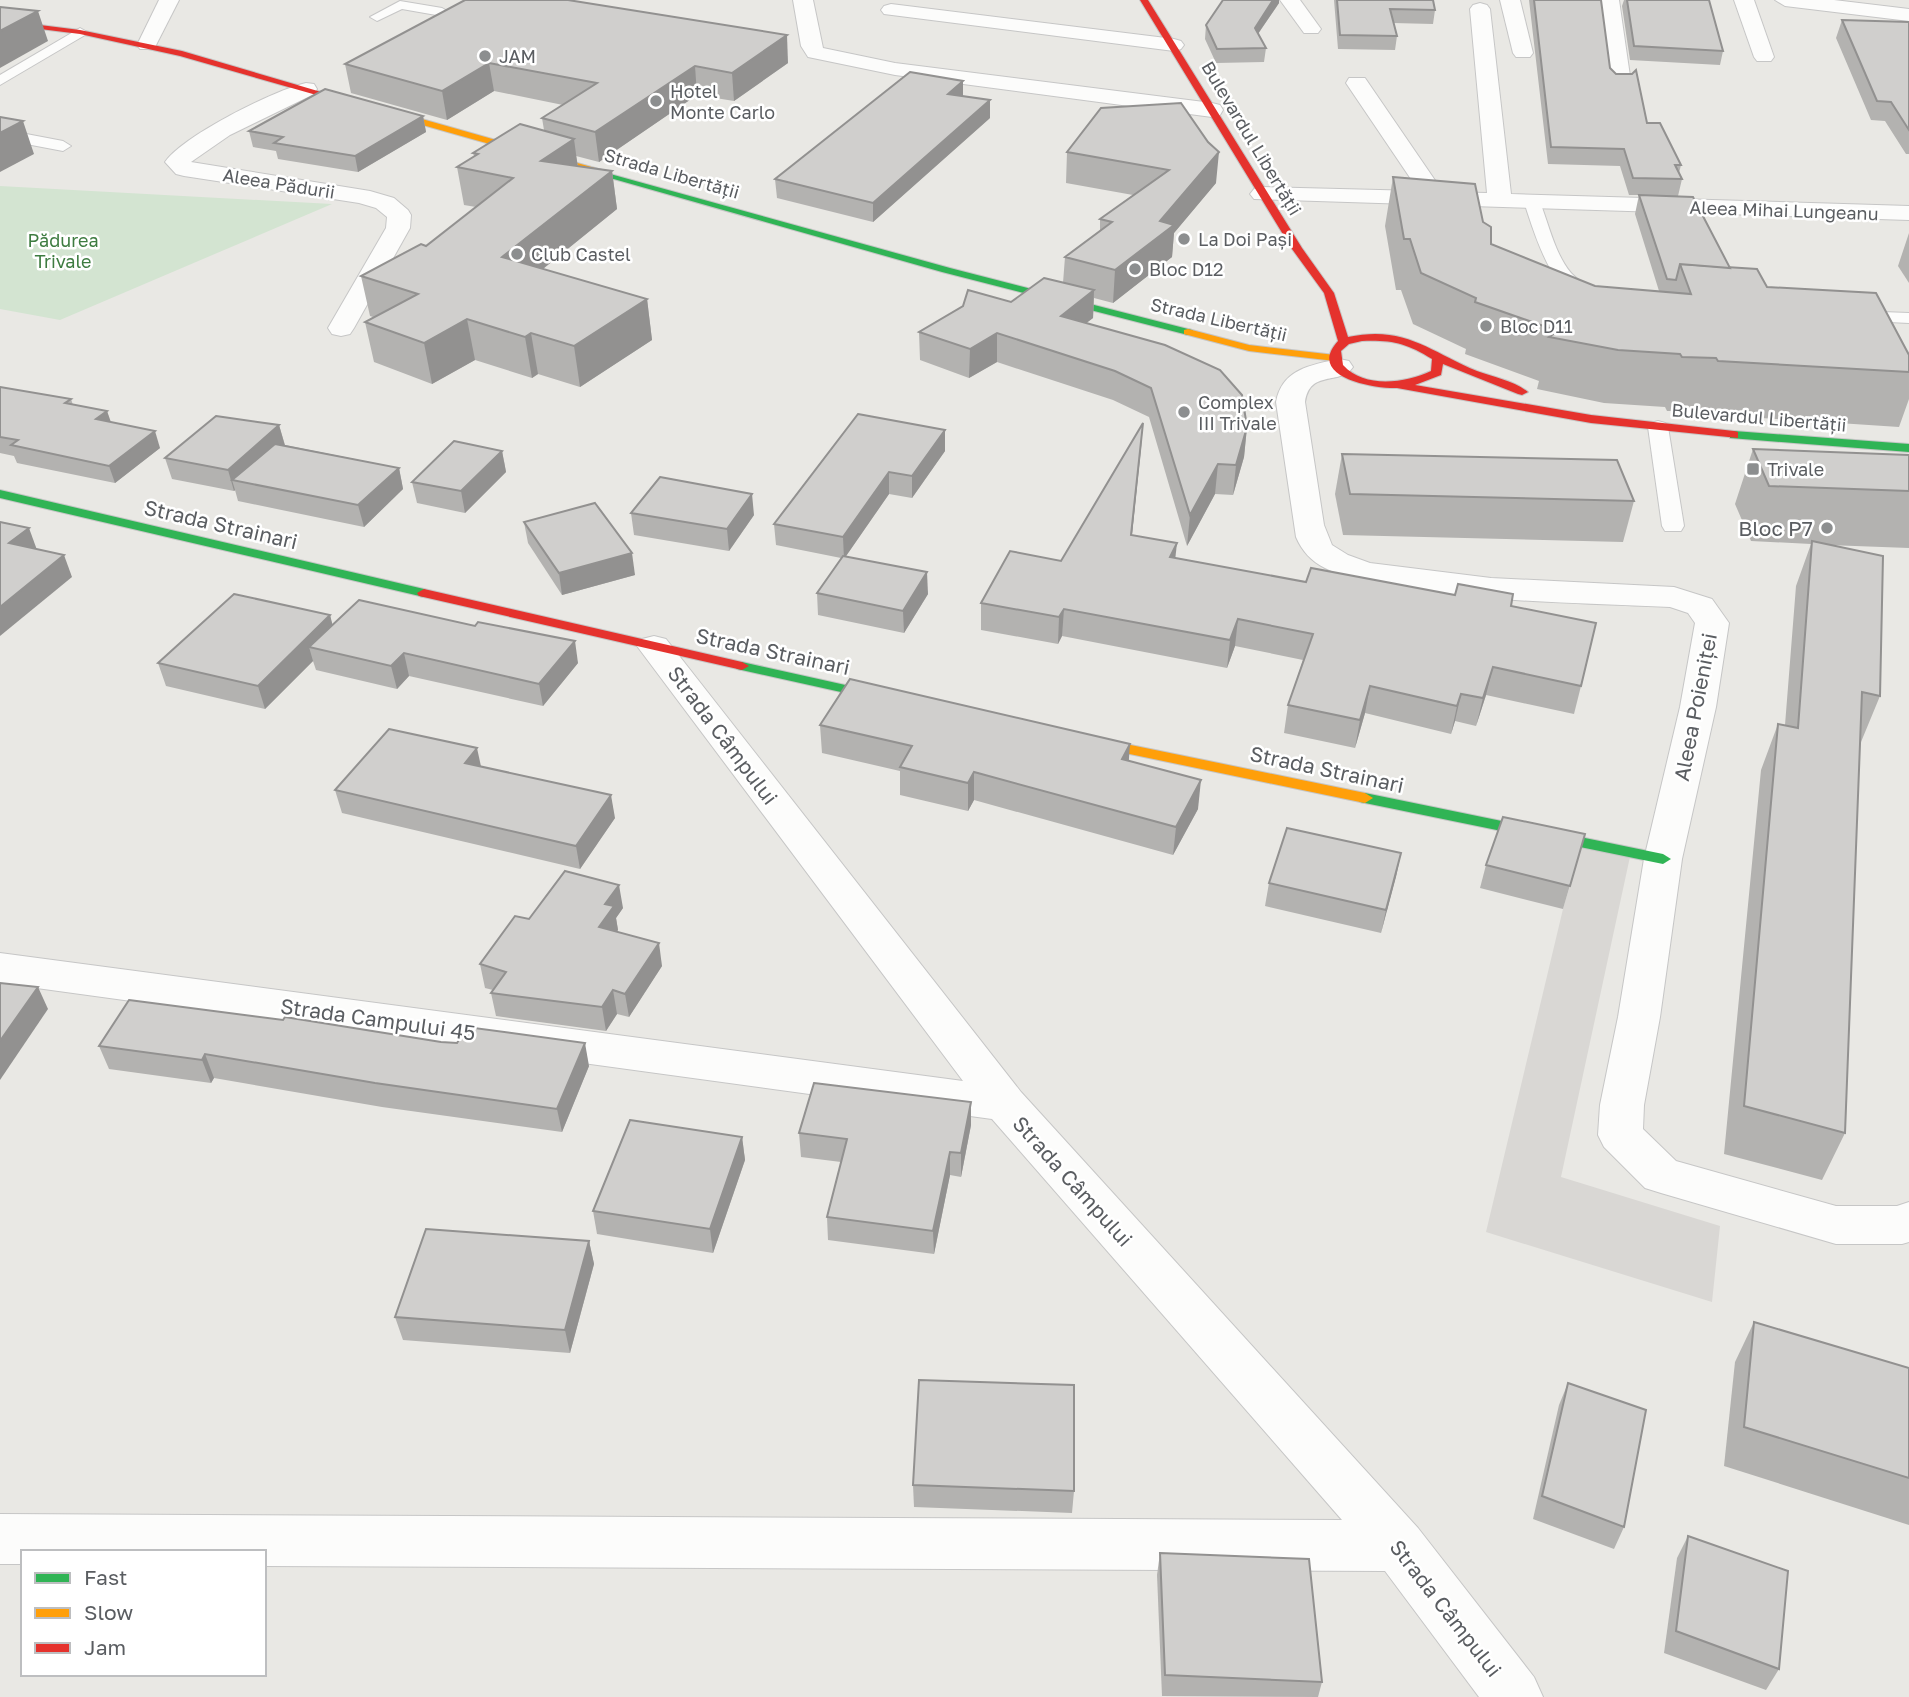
<svg xmlns="http://www.w3.org/2000/svg" width="1909" height="1697" viewBox="0 0 1909 1697" font-family="'Golos Text',sans-serif">
  <style>
    .industrial { fill: #d9d7d4 }
    .green { fill: #d3e4d1 }
    .lines { fill: none; stroke-linecap: round; stroke-linejoin: round }
    .lane-casing { stroke: #c6c6c6; stroke-width: 2 }
    .street-casing { stroke: #c6c6c6; stroke-width: 2 }
    .fast-casing { stroke: #c6c6c6; stroke-width: 2 }
    .slow-casing { stroke: #c6c6c6; stroke-width: 2 }
    .jam-casing { stroke: #c6c6c6; stroke-width: 2 }
    .lane { fill: #fcfcfb; fill-rule: evenodd }
    .street { fill: #fcfcfb; fill-rule: evenodd }
    .fast { fill: #30b455; fill-rule: evenodd }
    .slow { fill: #ff9f0a; fill-rule: evenodd }
    .jam { fill: #e5322d; fill-rule: evenodd }
    .wall { fill: #b3b2b0 }
    .shaded-wall { fill: #929190 }
    .building { fill: #d0cfcd; stroke: #929190; stroke-width: 2 }
    .poi-dot { fill: #8c8e8f; stroke: #fff; stroke-width: 2.5 }
    .labels { text-anchor: middle; dominant-baseline: central; stroke-width: 5; stroke-linejoin: round; paint-order: stroke }
    .far-poi-label { font-size: 18px; fill: #5a5d61; stroke: #fff; text-anchor: start }
    .far-street-label { font-size: 18px; fill: #5a5d61; stroke: #fff }
    .far-park-label { font-size: 18px; fill: #3e7c41; stroke: #fff }
    .street-label { font-size: 21px; fill: #5a5d61; stroke: #fff }
    .poi-label { font-size: 21px; fill: #5a5d61; stroke: #fff; text-anchor: end }
  </style>
  <rect width="100%" height="100%" fill="#e9e8e4"/>
  <polygon class="industrial" points="1584,839 1631,852 1561,1177 1720,1226 1712,1302 1486,1232 1563,909"/>
  <polygon class="green" points="0,186 332,204 60,320 0,309"/>
  <g class="lines">
    <defs>
      <g id="lane">
        <polygon points="400,1 442,8 449,12 442,16 402,9 377,21 370,17"/>
        <polygon points="80,28 87,32 85,35 0,85 0,75"/>
        <polygon points="0,129 63,141 71,146 63,151 0,139"/>
        <path d="M 1532,197 L 1540,202 C 1549,225 1555,254 1571,273 C 1578,281 1589,286 1596,294 L 1593,298 C 1554,307 1533,228 1524,202 Z"/>
        <polygon points="1855,311 1909,313 1909,323 1849,320 1846,316 1849,312"/>
        <polygon points="1658,421 1665,423 1668,427 1684,526 1681,531 1665,531 1662,526 1648,427 1651,423"/>
      </g>
      <g id="street">
        <polygon points="159,0 179,0 154,49 140,49 137,45"/>
        <polygon points="793,0 813,0 823,48 895,63 1212,103 1220,105 1223,110 1220,115 1212,117 895,75 808,57 801,46"/>
        <polygon points="1280,0 1300,0 1321,29 1318,33 1304,33"/>
        <polygon points="1500,0 1520,0 1533,53 1530,57 1516,57 1513,53"/>
        <polygon points="1599,0 1619,0 1631,83 1628,88 1612,88 1609,83"/>
        <polygon points="1734,0 1754,0 1774,57 1771,61 1757,61 1754,57"/>
        <polygon points="1775,0 1834,0 1909,9 1909,21 1785,6"/>
        <polygon points="1480,3 1487,5 1490,9 1511,194 1909,206 1909,220 1254,199 1250,194 1254,189 1262,187 1419,191 1346,83 1349,78 1365,78 1443,192 1487,193 1470,9 1473,5"/>
        <polygon points="891,4 1174,39 1181,41 1184,45 1181,49 1174,51 884,14 881,10 884,6"/>
        <path d="M 306,83 L 314,84 L 317,89 L 314,94 L 230,135 L 191,162 L 370,191 L 394,198 L 408,210 L 411,215 L 410,228 L 354,328 L 350,334 L 341,336 L 332,334 L 328,328 L 386,228 L 387,217 L 376,208 L 359,203 L 184,176 L 176,174 L 165,162 C 183,136 274,90 306,83 Z"/>
        <path d="M 1339,359 L 1349,361 L 1353,367 C 1340,386 1310,369 1305,402 L 1324,525 L 1332,545 L 1348,555 L 1370,563 L 1491,578 L 1674,587 L 1712,599 L 1729,623 L 1716,707 L 1682,859 L 1660,1017 L 1644,1105 L 1643,1129 L 1676,1161 L 1836,1206 L 1897,1206 L 1909,1202 L 1909,1242 L 1902,1244 L 1836,1244 L 1661,1193 L 1645,1188 L 1604,1147 L 1598,1135 L 1600,1105 L 1618,1017 L 1644,859 L 1680,707 L 1695,623 L 1688,613 L 1670,607 C 1583,603 1494,602 1408,589 C 1380,584 1350,581 1325,568 C 1311,561 1302,551 1296,537 L 1276,402 C 1282,369 1311,365 1339,359 Z"/>
        <polygon points="654,636 666,639 1021,1092 1418,1528 1534,1677 1543,1697 1479,1697 1385,1571 264,1566 264,1552 23,1552 23,1564 0,1564 0,1514 1342,1520 992,1119 0,983 0,953 963,1081 637,646 642,639"/>
      </g>
      <g id="fast">
        <polygon points="603,172 950,268 1192,330 1194,332 1188,335 942,272 603,176"/>
        <polygon points="1734,431 1909,444 1909,452 1730,438 1730,432"/>
        <polygon points="0,490 424,589 431,593 424,597 0,498"/>
        <polygon points="742,662 895,696 902,700 895,704 737,669 735,666 737,663"/>
        <polygon points="1365,793 1663,854 1671,859 1663,864 1360,802 1357,798"/>
      </g>
      <g id="slow">
        <polygon points="341,96 609,172 611,174 603,176 338,101 338,97"/>
        <polygon points="1188,329 1249,345 1335,355 1341,358 1335,361 1249,351 1184,334 1184,330"/>
        <polygon points="1077,734 1365,793 1373,798 1365,803 1072,742 1070,739"/>
      </g>
      <g id="jam">
        <path d="M 1140,0 L 1148,0 L 1302,248 L 1334,293 L 1348,337 C 1405,325 1429,351 1477,371 C 1493,377 1515,381 1528,392 L 1522,395 L 1518,394 L 1443,364 L 1441,375 L 1415,385 L 1591,415 L 1734,431 L 1738,432 L 1738,438 L 1591,423 L 1397,388 C 1374,389 1305,377 1338,341 L 1324,293 L 1292,249 ZM 1362,341 C 1392,340 1406,343 1432,359 L 1431,371 C 1405,383 1365,389 1343,365 L 1341,351 L 1349,344 Z"/>
        <polygon points="0,20 80,30 182,51 345,99 341,102 180,56 80,34 0,24"/>
        <polygon points="424,589 742,662 749,666 742,670 419,596 417,593"/>
      </g>
    </defs>
    <use href="#lane" class="lane-casing"/>
    <use href="#street" class="street-casing"/>
    <use href="#fast" class="fast-casing"/>
    <use href="#slow" class="slow-casing"/>
    <use href="#jam" class="jam-casing"/>
    <use href="#lane" class="lane"/>
    <use href="#street" class="street"/>
    <use href="#fast" class="fast"/>
    <use href="#slow" class="slow"/>
    <use href="#jam" class="jam"/>
  </g>
  <g class="wall">
    <polygon points="465,0 788,63 734,101 697,95 599,162 576,156 578,166 612,171 617,209 543,269 647,299 652,340 580,387 538,374 532,378 475,360 432,384 374,362 365,322 373,317 370,316 361,276 426,246 476,207 464,205 457,167 474,156 473,153 544,130 542,118 563,105 494,91 447,120 351,93 345,64"/>
    <polygon points="1219,0 1279,0 1279,3 1258,34 1266,48 1264,62 1216,63 1205,39 1206,25 1223,0"/>
    <polygon points="1334,0 1433,0 1435,10 1433,24 1393,23 1397,36 1395,50 1338,49"/>
    <polygon points="1529,0 1601,0 1610,68 1647,123 1681,165 1679,173 1682,179 1678,196 1730,268 1767,287 1909,355 1909,399 1899,427 1702,414 1701,411 1667,411 1665,407 1604,403 1537,389 1539,381 1465,354 1466,349 1413,324 1401,290 1396,290 1385,226 1393,177 1483,222 1491,244 1595,286 1659,291 1635,214 1639,195 1629,195 1620,166 1548,164"/>
    <polygon points="1624,0 1627,0 1723,51 1720,65 1630,60 1622,6"/>
    <polygon points="1842,20 1909,22 1909,154 1906,154 1885,121 1871,120 1836,38"/>
    <polygon points="1101,108 1216,183 1174,233 1172,257 1113,303 1094,298 1093,318 1086,323 1247,427 1244,457 1233,495 1215,494 1187,546 1149,417 1113,400 997,362 969,378 920,360 919,332 1011,302 1063,283 1065,257 1100,231 1100,219 1133,195 1066,183 1067,152"/>
    <polygon points="423,116 426,132 358,172 278,159 276,151 253,147 249,131"/>
    <polygon points="990,118 873,222 777,198 775,179"/>
    <polygon points="1909,233 1909,283 1898,266"/>
    <polygon points="0,387 71,399 73,405 107,411 110,422 160,448 115,483 17,463 14,456 0,453"/>
    <polygon points="858,414 945,451 912,498 889,494 846,556 928,594 904,633 818,615 817,593 841,558 776,545 774,524"/>
    <polygon points="1143,423 1132,535 1175,558 1306,582 1511,606 1581,686 1574,714 1486,695 1476,726 1455,721 1451,734 1365,713 1355,748 1284,733 1288,705 1303,660 1235,646 1227,668 1062,636 1058,644 981,630 981,603 1061,561"/>
    <polygon points="279,425 285,445 399,468 403,489 364,527 238,501 235,490 234,491 172,479 165,458"/>
    <polygon points="1753,449 1909,455 1909,548 1828,545 1880,696 1861,742 1860,742 1845,1133 1822,1180 1724,1154 1761,770 1778,724 1785,725 1796,586 1811,544 1751,541 1735,504"/>
    <polygon points="502,451 506,472 465,513 417,503 412,482"/>
    <polygon points="1342,454 1634,501 1623,542 1343,535 1335,494"/>
    <polygon points="631,513 754,515 729,551 634,535"/>
    <polygon points="524,522 635,575 562,595 528,543"/>
    <polygon points="330,615 332,625 578,663 543,706 409,676 397,689 316,670 313,661 265,709 166,686 158,663"/>
    <polygon points="820,725 1129,761 1198,809 1173,855 974,800 968,811 900,795 900,771 822,753"/>
    <polygon points="335,790 615,818 580,869 342,813"/>
    <polygon points="1585,834 1563,909 1480,888 1486,865"/>
    <polygon points="1401,853 1381,933 1265,906 1269,883"/>
    <polygon points="623,908 616,918 618,930 616,932 662,966 629,1017 617,1014 606,1031 496,1016 491,993 493,990 485,988 480,964 529,919"/>
    <polygon points="99,1046 589,1066 562,1132 382,1107 214,1078 211,1083 109,1069"/>
    <polygon points="971,1102 971,1125 961,1177 950,1175 934,1254 828,1240 827,1217 841,1162 801,1157 799,1133"/>
    <polygon points="742,1137 745,1160 713,1253 597,1234 593,1211"/>
    <polygon points="589,1241 594,1264 570,1353 403,1340 395,1317"/>
    <polygon points="1754,1322 1909,1368 1909,1525 1724,1466 1735,1362"/>
    <polygon points="1568,1383 1624,1527 1614,1549 1533,1519 1559,1405"/>
    <polygon points="913,1485 1074,1491 1072,1513 914,1507"/>
    <polygon points="1688,1536 1779,1669 1766,1690 1664,1653 1677,1558"/>
    <polygon points="1160,1553 1322,1682 1318,1697 1162,1696 1157,1575"/>
  </g>
  <g class="shaded-wall">
    <polygon points="1273,0 1279,0 1279,3 1253,41 1255,28"/>
    <polygon points="38,11 48,41 0,68 0,31"/>
    <polygon points="787,35 788,63 734,101 732,73"/>
    <polygon points="489,63 494,91 447,120 442,91"/>
    <polygon points="695,66 697,95 599,162 595,132"/>
    <polygon points="963,81 963,99 948,94"/>
    <polygon points="990,100 990,118 873,222 873,203"/>
    <polygon points="423,116 426,132 358,172 355,156"/>
    <polygon points="23,121 34,154 0,172 0,133"/>
    <polygon points="574,139 579,176 541,161"/>
    <polygon points="1219,152 1216,183 1174,233 1172,257 1113,303 1115,270 1160,221"/>
    <polygon points="612,171 617,209 508,297 502,257"/>
    <polygon points="1094,290 1093,318 1059,344 1061,316"/>
    <polygon points="647,299 652,340 580,387 574,346"/>
    <polygon points="467,319 475,360 432,384 424,343"/>
    <polygon points="531,333 538,374 532,378 525,337"/>
    <polygon points="997,333 997,362 969,378 970,349"/>
    <polygon points="107,411 113,428 96,419"/>
    <polygon points="1143,423 1141,449 1129,562 1131,535"/>
    <polygon points="279,425 285,446 232,480 235,490 234,491 228,470"/>
    <polygon points="1247,427 1244,457 1233,495 1236,465"/>
    <polygon points="945,430 945,451 912,498 912,476"/>
    <polygon points="155,431 160,448 115,483 109,466"/>
    <polygon points="502,451 506,472 465,513 461,491"/>
    <polygon points="1218,464 1215,494 1187,546 1190,515"/>
    <polygon points="399,468 403,489 364,527 358,505"/>
    <polygon points="889,472 889,494 844,559 843,537"/>
    <polygon points="752,494 754,515 729,551 727,529"/>
    <polygon points="29,528 37,550 9,543"/>
    <polygon points="1177,543 1174,570 1170,557"/>
    <polygon points="632,553 635,575 562,595 559,573"/>
    <polygon points="64,555 72,577 0,636 0,607"/>
    <polygon points="927,572 928,594 904,633 903,611"/>
    <polygon points="1064,609 1062,636 1058,644 1059,617"/>
    <polygon points="330,615 336,638 309,647 313,661 265,709 258,686"/>
    <polygon points="1238,619 1235,646 1227,668 1230,640"/>
    <polygon points="575,641 578,663 543,706 539,684"/>
    <polygon points="404,653 409,676 397,689 391,666"/>
    <polygon points="1493,667 1486,695 1476,726 1483,698"/>
    <polygon points="1370,686 1365,713 1355,748 1360,720"/>
    <polygon points="1461,694 1455,721 1451,734 1457,706"/>
    <polygon points="1130,744 1128,772 1122,759"/>
    <polygon points="477,748 482,771 465,763"/>
    <polygon points="974,772 974,800 968,811 968,783"/>
    <polygon points="1201,780 1198,809 1173,855 1176,827"/>
    <polygon points="611,795 615,818 580,869 576,846"/>
    <polygon points="1401,853 1396,877 1381,933 1386,910"/>
    <polygon points="619,885 623,908 616,918 618,930 603,951 599,927 605,904"/>
    <polygon points="659,943 662,966 629,1017 625,994"/>
    <polygon points="38,987 48,1009 0,1080 0,1041"/>
    <polygon points="613,990 617,1014 606,1031 602,1007"/>
    <polygon points="585,1043 589,1066 562,1132 557,1109"/>
    <polygon points="205,1054 214,1078 211,1083 202,1060"/>
    <polygon points="971,1102 971,1125 961,1177 961,1153"/>
    <polygon points="742,1137 745,1160 713,1253 710,1229"/>
    <polygon points="950,1152 950,1175 934,1254 933,1231"/>
    <polygon points="589,1241 594,1264 570,1353 565,1330"/>
  </g>
  <g class="building">
    <polygon points="465,0 568,0 787,35 732,73 695,66 595,132 542,118 597,83 489,63 442,91 345,64"/>
    <polygon points="1223,0 1273,0 1255,28 1266,48 1217,49 1206,25"/>
    <polygon points="1337,0 1433,0 1435,10 1390,9 1397,36 1340,35"/>
    <polygon points="1534,0 1601,0 1610,68 1616,74 1632,74 1636,70 1647,123 1660,123 1681,165 1675,165 1682,179 1633,178 1624,149 1551,147"/>
    <polygon points="1627,0 1709,0 1723,51 1634,46"/>
    <polygon points="0,7 38,11 0,31"/>
    <polygon points="1842,20 1909,22 1909,130 1891,102 1877,101"/>
    <polygon points="910,72 963,81 948,94 990,100 873,203 775,179"/>
    <polygon points="325,89 423,116 355,156 274,143 283,137 249,131"/>
    <polygon points="1181,103 1208,142 1219,152 1160,221 1174,225 1115,270 1065,257 1112,222 1100,219 1169,170 1067,152 1101,108"/>
    <polygon points="0,117 23,121 0,133"/>
    <polygon points="520,124 574,139 541,161 612,171 502,257 647,299 574,346 531,333 525,337 467,319 424,343 365,322 418,294 361,276 421,244 426,246 513,178 457,167 478,154 473,153"/>
    <polygon points="1393,177 1475,184 1483,222 1491,227 1491,244 1595,286 1691,294 1680,264 1757,269 1767,287 1876,293 1909,355 1909,372 1718,361 1716,358 1682,357 1680,354 1618,350 1549,337 1558,331 1475,302 1476,298 1421,273 1410,239 1404,239"/>
    <polygon points="1639,195 1693,197 1730,268 1680,264 1676,280 1667,279"/>
    <polygon points="1044,278 1094,290 1061,316 1165,345 1220,370 1242,395 1247,427 1236,465 1218,464 1190,515 1151,388 1115,371 997,333 970,349 919,332 963,306 968,290 1011,302"/>
    <polygon points="0,387 71,399 65,403 107,411 96,419 155,431 109,466 11,445 18,440 0,437"/>
    <polygon points="858,414 945,430 912,476 889,472 843,537 774,524"/>
    <polygon points="216,416 279,425 228,470 165,458"/>
    <polygon points="1143,423 1131,535 1177,543 1170,557 1306,582 1311,568 1455,595 1458,584 1513,594 1511,606 1596,623 1581,686 1493,667 1483,698 1461,694 1457,706 1370,686 1360,720 1288,705 1313,634 1238,619 1230,640 1064,609 1059,617 981,603 1010,551 1061,561"/>
    <polygon points="454,441 502,451 461,491 412,482"/>
    <polygon points="275,444 399,468 358,505 232,480"/>
    <polygon points="1753,449 1909,455 1909,491 1769,486"/>
    <polygon points="1342,454 1617,460 1634,501 1350,494"/>
    <polygon points="660,477 752,494 727,529 631,513"/>
    <polygon points="595,503 632,553 559,573 524,522"/>
    <polygon points="0,522 29,528 9,543 64,555 0,607"/>
    <polygon points="1812,541 1883,556 1880,696 1862,692 1845,1133 1744,1106 1778,724 1798,728"/>
    <polygon points="843,556 927,572 903,611 817,593"/>
    <polygon points="234,594 330,615 258,686 158,663"/>
    <polygon points="359,600 475,626 478,622 575,641 539,684 404,653 391,666 309,647"/>
    <polygon points="850,679 1130,744 1122,759 1201,780 1176,827 974,772 968,783 900,767 912,746 820,725"/>
    <polygon points="389,729 477,748 465,763 611,795 576,846 335,790"/>
    <polygon points="1503,817 1585,834 1570,886 1486,865"/>
    <polygon points="1287,828 1401,853 1386,910 1269,883"/>
    <polygon points="565,871 619,885 605,904 614,906 599,927 659,943 625,994 613,990 602,1007 491,993 506,972 480,964 515,916 529,919"/>
    <polygon points="0,983 38,987 0,1041"/>
    <polygon points="129,1000 283,1020 285,1017 441,1042 457,1043 467,1027 585,1043 557,1109 375,1083 205,1054 202,1060 99,1046"/>
    <polygon points="814,1083 971,1102 961,1153 950,1152 933,1231 827,1217 847,1139 799,1133"/>
    <polygon points="630,1120 742,1137 710,1229 593,1211"/>
    <polygon points="426,1229 589,1241 565,1330 395,1317"/>
    <polygon points="1754,1322 1909,1368 1909,1478 1744,1427"/>
    <polygon points="919,1380 1074,1385 1074,1491 913,1485"/>
    <polygon points="1568,1383 1646,1410 1624,1527 1542,1496"/>
    <polygon points="1688,1536 1788,1571 1779,1669 1676,1631"/>
    <polygon points="1160,1553 1309,1559 1322,1682 1165,1675"/>
  </g>
  <g class="poi-dot">
    <circle cx="485" cy="56" r="7"/>
    <circle cx="656" cy="101" r="7"/>
    <circle cx="1184" cy="239" r="7"/>
    <circle cx="517" cy="254" r="7"/>
    <circle cx="1135" cy="269" r="7"/>
    <circle cx="1486" cy="326" r="7"/>
    <circle cx="1184" cy="412" r="7"/>
    <rect x="1746" y="462" width="14" height="14" rx="3.5"/>
    <circle cx="1827" cy="528" r="7"/>
  </g>
  <g class="labels">
    <g class="far-poi-label">
      <text x="499" y="56">JAM</text>
      <text x="670" y="91">Hotel<tspan x="670" dy="21">Monte Carlo</tspan></text>
      <text x="1198" y="239">La Doi Pași</text>
      <text x="531" y="254">Club Castel</text>
      <text x="1149" y="269">Bloc D12</text>
      <text x="1500" y="326">Bloc D11</text>
      <text x="1198" y="402">Complex<tspan x="1198" dy="21">III Trivale</tspan></text>
      <text x="1767" y="469">Trivale</text>
    </g>
    <g class="far-street-label">
      <text transform="translate(1252 138) rotate(59)">Bulevardul Libertății</text>
      <text transform="translate(672 173) rotate(16)">Strada Libertății</text>
      <text transform="translate(279 183) rotate(9)">Aleea Pădurii</text>
      <text transform="translate(1784 210) rotate(2)">Aleea Mihai Lungeanu</text>
      <text transform="translate(1219 319) rotate(13)">Strada Libertății</text>
      <text transform="translate(1759 417) rotate(5)">Bulevardul Libertății</text>
    </g>
    <g class="far-park-label">
      <text x="63" y="240">Pădurea<tspan x="63" dy="21">Trivale</tspan></text>
    </g>
    <g class="street-label">
      <text transform="translate(221 524) rotate(13)">Strada Strainari</text>
      <text transform="translate(773 651) rotate(12)">Strada Strainari</text>
      <text transform="translate(1695 707) rotate(-79)">Aleea Poieniței</text>
      <text transform="translate(723 735) rotate(53)">Strada Câmpului</text>
      <text transform="translate(1327 769) rotate(12)">Strada Strainari</text>
      <text transform="translate(378 1019) rotate(8)">Strada Campului 45</text>
      <text transform="translate(1073 1181) rotate(48)">Strada Câmpului</text>
      <text transform="translate(1446 1608) rotate(52)">Strada Câmpului</text>
    </g>
    <g class="poi-label">
      <text x="1813" y="528">Bloc P7</text>
    </g>
  </g>
  <rect x="21" y="1550" width="245" height="126" fill="#ffffff" stroke="#bdbec0" stroke-width="2"/>
  <rect x="35" y="1573" width="35" height="10" fill="#30b455" stroke="#bdbec0" stroke-width="2"/>
  <text x="84" y="1585" font-size="21" fill="#5a5d61">Fast</text>
  <rect x="35" y="1608" width="35" height="10" fill="#ff9f0a" stroke="#bdbec0" stroke-width="2"/>
  <text x="84" y="1620" font-size="21" fill="#5a5d61">Slow</text>
  <rect x="35" y="1643" width="35" height="10" fill="#e5322d" stroke="#bdbec0" stroke-width="2"/>
  <text x="84" y="1655" font-size="21" fill="#5a5d61">Jam</text>
</svg>
